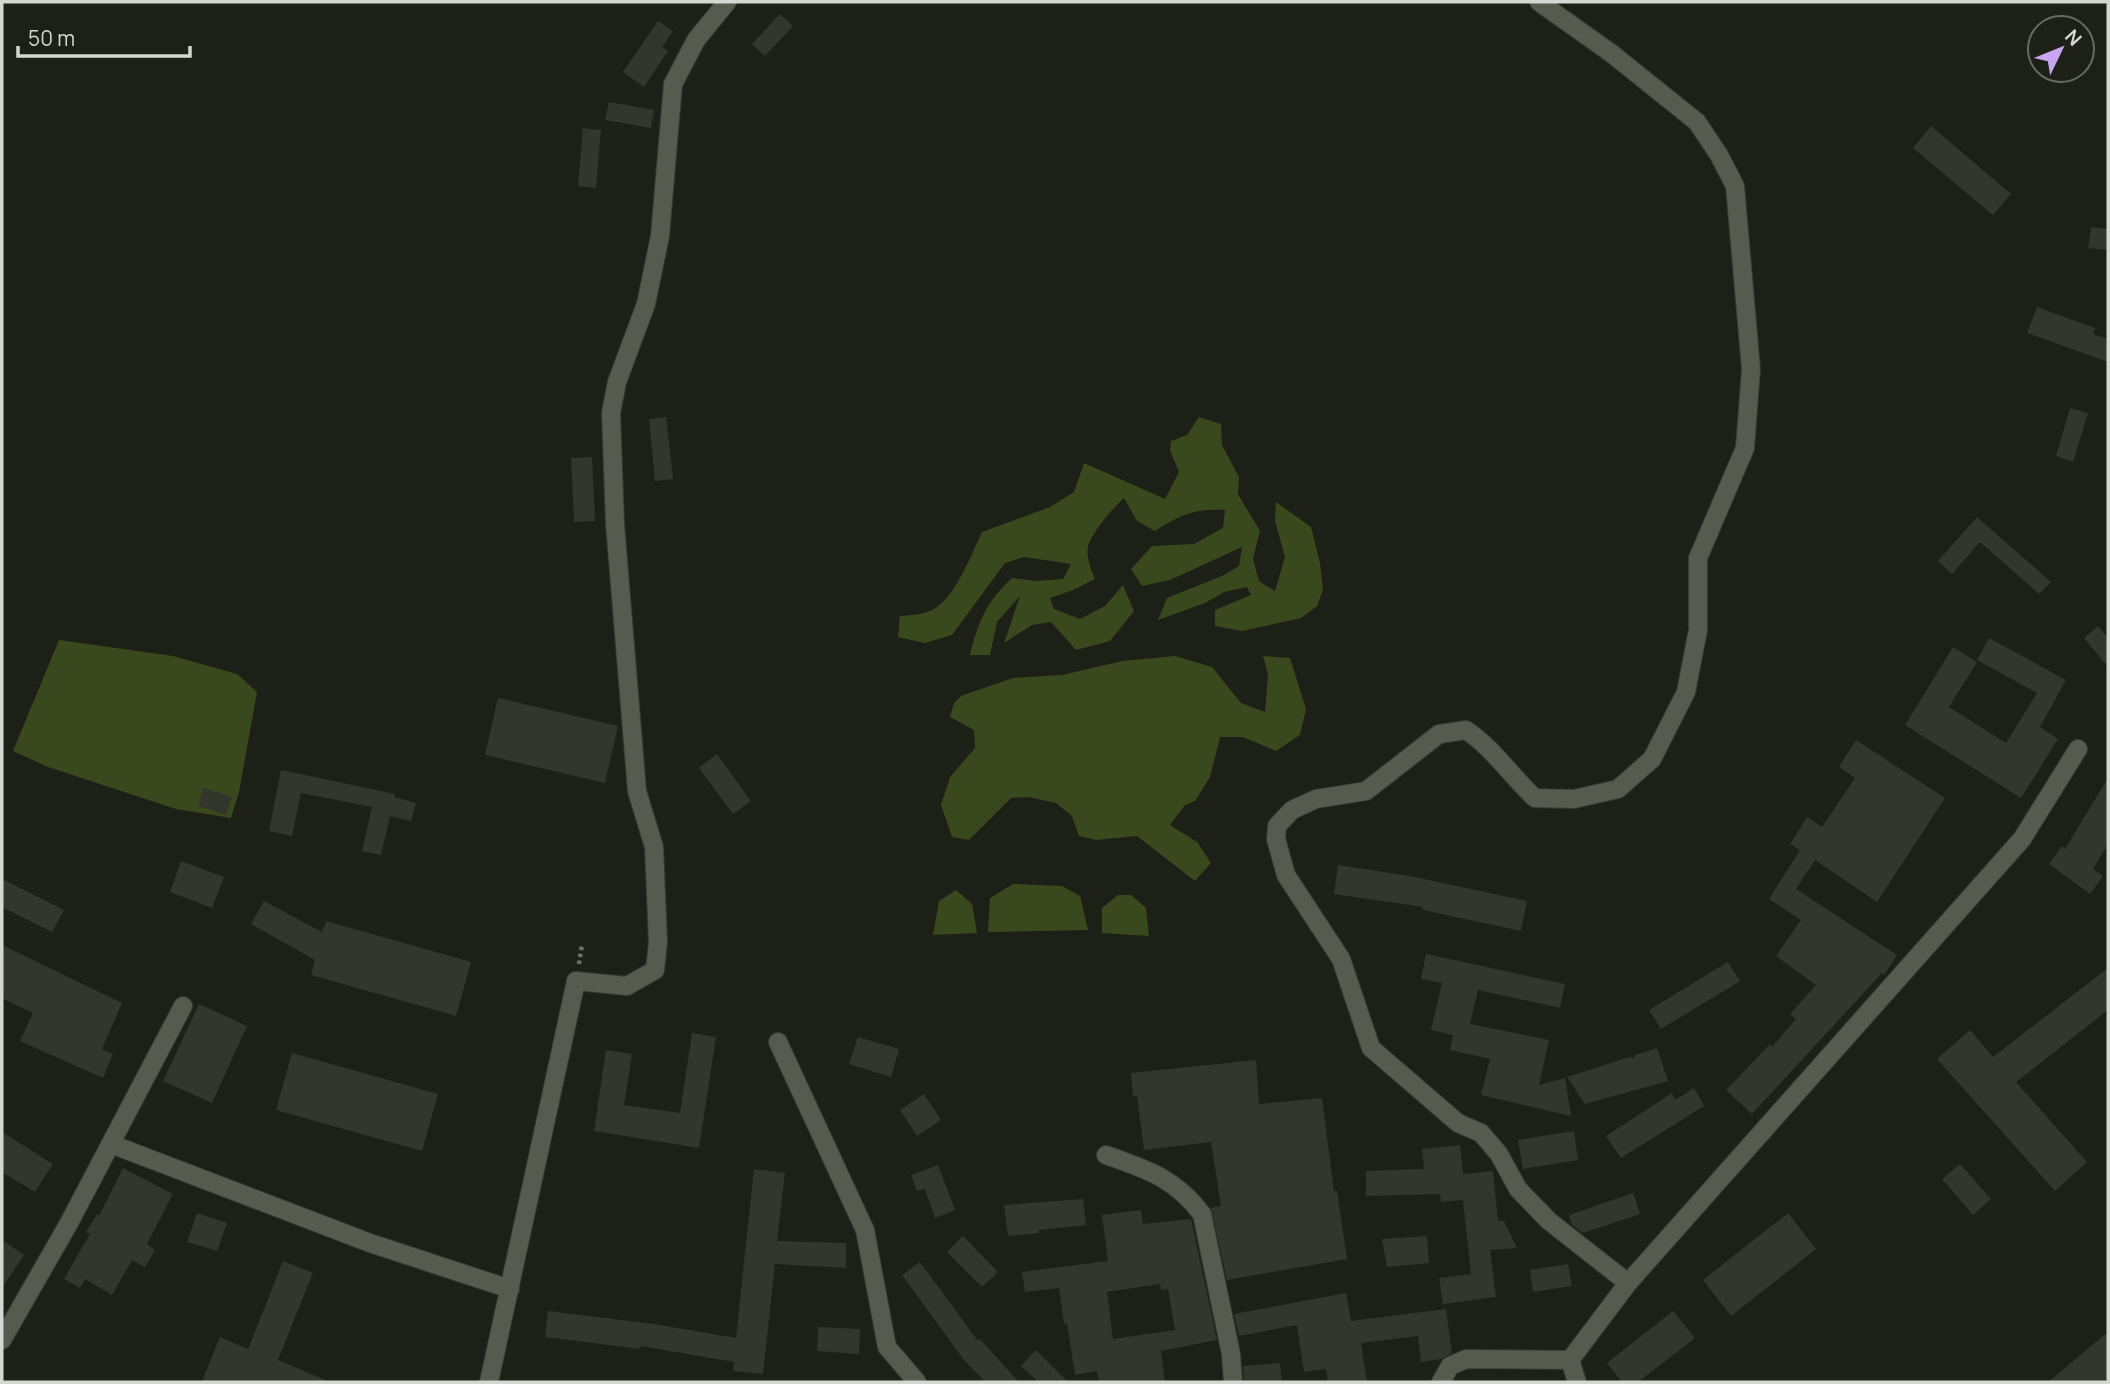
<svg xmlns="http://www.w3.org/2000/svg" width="2110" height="1384" viewBox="0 0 2110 1384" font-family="Manrope,sans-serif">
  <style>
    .green { fill: #39481d }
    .building { fill: #32362c; fill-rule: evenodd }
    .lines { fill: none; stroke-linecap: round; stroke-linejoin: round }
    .street-casing { stroke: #383b34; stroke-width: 20 }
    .secondary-casing { stroke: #383b34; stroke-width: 20 }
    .path { stroke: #6d7068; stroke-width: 4.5; stroke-dasharray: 3.5 3.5; stroke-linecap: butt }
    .street { stroke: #565b4f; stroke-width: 18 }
    .secondary { stroke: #565b4f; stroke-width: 18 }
  </style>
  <rect width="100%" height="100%" fill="#1c2017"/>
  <g class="green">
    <path d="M 1199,417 L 1221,424 L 1222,445 L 1239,477 L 1238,494 L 1260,531 L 1253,559 L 1259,581 L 1275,591 L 1285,557 L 1275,521 L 1276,502 L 1311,527 L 1320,563 L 1323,590 L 1317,606 L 1301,618 L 1242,631 L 1215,626 L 1215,610 L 1251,595 L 1247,587 L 1224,592 L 1205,603 L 1158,620 L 1167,598 L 1222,576 L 1239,566 L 1242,547 L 1170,580 L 1142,586 L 1131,569 L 1152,546 L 1194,544 L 1223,528 L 1225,510 C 1195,508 1180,515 1155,531 L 1137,521 L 1124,498 C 1114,507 1091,533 1088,547 C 1086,556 1091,570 1095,579 L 1073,590 L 1050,598 L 1054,609 L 1080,619 L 1105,606 L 1123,585 L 1134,611 L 1110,641 L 1076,650 L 1051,622 L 1032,625 L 1004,643 L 1020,596 L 997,622 L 990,655 L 970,655 C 978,622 986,602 1012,578 L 1036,581 L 1063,579 L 1071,564 L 1024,557 L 1005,563 L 952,635 L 925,643 L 898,637 L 900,616 C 909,615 919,615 927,612 C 953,605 971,555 982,532 L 1050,507 L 1074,492 L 1084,463 L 1165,499 L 1179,472 L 1170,450 L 1171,441 L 1187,435 Z"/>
    <polygon points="59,640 173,656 237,674 257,692 239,792 231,818 176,809 48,767 13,751"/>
    <polygon points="1175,656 1212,667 1241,703 1265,712 1268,674 1263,656 1290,658 1306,709 1300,735 1276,751 1243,737 1220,737 1210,777 1195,801 1185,805 1170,825 1197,842 1211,863 1195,881 1137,836 1096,840 1079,836 1072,816 1056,803 1029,797 1011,798 969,840 952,837 941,805 950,777 975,748 974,730 950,717 954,703 961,696 1013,678 1062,675 1122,661"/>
    <polygon points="1013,884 1062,886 1080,896 1088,930 988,932 990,898"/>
    <polygon points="956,890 972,904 977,933 933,935 939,901"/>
    <polygon points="1118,895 1131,895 1146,908 1149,936 1102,933 1102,908"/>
  </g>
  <g class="building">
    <polygon points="780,14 793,26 765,56 752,44"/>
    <polygon points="658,21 673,31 662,47 668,51 644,87 623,72"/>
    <polygon points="609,102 654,110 651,128 605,120"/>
    <polygon points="1931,126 2011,194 1993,215 1913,148"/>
    <polygon points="583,128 601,130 596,188 578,186"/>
    <polygon points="2091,227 2108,229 2108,250 2088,248"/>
    <polygon points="2037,307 2095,328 2093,334 2108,339 2108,362 2027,333"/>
    <polygon points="2070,408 2088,413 2073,462 2056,456"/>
    <polygon points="666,417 673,479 655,481 649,419"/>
    <polygon points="592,457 595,521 574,522 571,458"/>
    <polygon points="1977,517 2051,582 2039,594 1980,542 1952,574 1938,561"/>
    <polygon points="2098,626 2108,638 2108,667 2084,638"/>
    <polygon points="1989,638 2066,680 2040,727 2058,739 2021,798 1905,725 1953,647 1977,662 1949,707 2006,743 2037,693 1977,660"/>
    <polygon points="498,698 618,726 605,783 485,755"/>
    <polygon points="1856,740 1945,798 1877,902 1815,860 1796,889 1897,955 1884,975 1882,973 1752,1114 1726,1090 1770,1044 1772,1047 1796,1019 1790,1014 1816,985 1776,956 1801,920 1769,899 1800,850 1790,844 1807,817 1822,827 1855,778 1839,767"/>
    <polygon points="717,754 751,801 733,814 699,768"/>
    <polygon points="281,770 395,794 394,797 416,803 411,821 390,816 381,855 362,851 372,807 301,793 292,836 269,831"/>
    <polygon points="2108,778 2108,844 2093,869 2103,876 2090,894 2049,864 2062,846 2065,849"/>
    <polygon points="203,788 232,797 226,815 198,806"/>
    <polygon points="181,861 224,877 212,908 170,892"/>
    <polygon points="1338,865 1410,876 1527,901 1521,931 1423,910 1423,907 1334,894"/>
    <polygon points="2,879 64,910 52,932 2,907"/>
    <polygon points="264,901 322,932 326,921 471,962 456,1016 311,975 315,960 251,924"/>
    <polygon points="2,945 122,1003 102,1049 113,1054 103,1078 20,1041 33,1013 2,998"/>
    <polygon points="1426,954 1565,984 1560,1008 1478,990 1470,1024 1549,1040 1539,1085 1565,1078 1571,1116 1481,1095 1490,1059 1450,1050 1453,1035 1431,1030 1442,983 1421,979"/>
    <polygon points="1728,962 1740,981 1661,1029 1649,1010"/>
    <polygon points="2108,968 2108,1010 2016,1082 2087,1162 2055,1191 1937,1059 1970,1030 1993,1057"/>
    <polygon points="199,1004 247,1026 212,1103 163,1081"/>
    <polygon points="692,1033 716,1037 699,1148 594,1131 606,1050 632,1054 624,1105 680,1113"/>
    <polygon points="858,1037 899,1049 891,1077 849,1064"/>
    <polygon points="1657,1048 1668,1081 1585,1104 1567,1077 1629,1057 1634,1058 1635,1055"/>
    <polygon points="292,1053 438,1094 422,1151 276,1110"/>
    <polygon points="1256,1060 1259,1104 1322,1098 1334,1191 1337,1191 1347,1259 1227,1280 1211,1208 1221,1206 1211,1142 1144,1150 1137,1096 1133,1096 1131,1073"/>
    <polygon points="1694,1088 1704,1106 1621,1158 1606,1136 1672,1093 1675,1100"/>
    <polygon points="924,1094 941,1120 917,1136 900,1110"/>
    <polygon points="1574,1131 1578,1160 1523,1169 1518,1140"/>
    <polygon points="2,1132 53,1164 35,1192 2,1172"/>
    <polygon points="1460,1145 1463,1174 1493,1171 1498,1221 1504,1221 1517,1248 1490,1250 1496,1297 1443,1304 1439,1278 1471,1274 1463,1200 1441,1202 1440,1194 1366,1196 1366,1171 1424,1169 1422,1149"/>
    <polygon points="1960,1164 1991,1199 1973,1215 1942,1179"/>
    <polygon points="938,1165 955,1210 935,1218 925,1189 917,1191 911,1175"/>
    <polygon points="123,1168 173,1194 147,1244 155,1250 145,1267 132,1260 112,1295 85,1279 80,1288 64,1279 90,1234 86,1232 97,1214 99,1216"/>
    <polygon points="754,1169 785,1173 777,1241 846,1243 846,1268 775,1264 763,1374 733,1371 734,1362 641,1346 640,1349 545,1337 548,1311 654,1324 736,1338"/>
    <polygon points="1633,1193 1640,1214 1583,1233 1572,1225 1569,1215"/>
    <polygon points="1083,1199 1086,1225 1039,1230 1039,1233 1008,1236 1004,1205"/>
    <path d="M 1141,1210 L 1143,1224 L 1191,1219 L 1217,1340 L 1161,1351 L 1165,1382 L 1099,1382 L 1097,1371 L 1075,1375 L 1067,1323 L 1064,1324 L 1059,1288 L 1025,1292 L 1022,1272 L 1108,1261 L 1102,1215 ZM 1160,1284 L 1161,1290 L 1168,1289 L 1175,1330 L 1113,1339 L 1107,1292 Z"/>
    <polygon points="197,1213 227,1223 217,1251 187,1242"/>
    <polygon points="1788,1213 1816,1249 1731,1316 1703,1280"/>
    <polygon points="963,1236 998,1272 982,1287 947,1252"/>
    <polygon points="1427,1236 1429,1263 1387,1267 1382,1239"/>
    <polygon points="2,1240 24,1255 2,1288"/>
    <polygon points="283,1261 313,1273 278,1360 330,1382 202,1382 220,1337 248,1349"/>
    <polygon points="920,1262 978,1341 980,1339 1019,1382 985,1382 964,1360 902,1275"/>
    <polygon points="1568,1264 1572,1286 1533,1292 1530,1270"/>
    <polygon points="1346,1293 1351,1321 1446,1309 1452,1353 1441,1359 1421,1362 1418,1336 1361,1343 1367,1382 1328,1382 1326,1369 1304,1372 1297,1325 1239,1336 1234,1314"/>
    <polygon points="1673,1311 1695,1338 1638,1382 1622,1382 1607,1363"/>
    <polygon points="818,1327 860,1329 859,1354 817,1351"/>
    <polygon points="2108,1332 2108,1382 2048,1382"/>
    <polygon points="1036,1350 1068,1382 1038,1382 1021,1366"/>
    <polygon points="1280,1363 1282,1382 1244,1382 1243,1366"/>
  </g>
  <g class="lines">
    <defs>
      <g id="street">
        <path d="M 1539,2 L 1611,53 L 1697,122 L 1719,155 L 1735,186 L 1751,369 L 1745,448 L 1698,558 L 1698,630 L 1686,692 L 1652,759 L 1618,789 L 1574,799 L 1535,798 C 1511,776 1493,748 1466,730 L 1439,734 L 1366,791 L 1316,799 L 1292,810 L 1277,826 L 1276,839 L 1286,875 L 1341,959 L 1371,1048 L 1458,1123 L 1481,1133 L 1499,1154 L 1518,1189 L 1549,1221 L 1628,1283"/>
        <polyline points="576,981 627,986 655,970 658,942 654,847 637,791 615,524 611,413 617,382 646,304 660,236 673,84 696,40 727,2"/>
        <polyline points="778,1042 865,1230 887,1347 917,1382"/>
        <polyline points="111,1144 370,1243 510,1289"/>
        <path d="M 1106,1155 C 1146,1169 1175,1178 1202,1214 L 1231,1354 L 1233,1382"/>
        <polyline points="2,1340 69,1223 183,1006"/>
        <polyline points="1441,1382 1450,1366 1466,1359 1570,1360"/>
        <polyline points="1577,1382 1570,1360 1628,1283 2022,839 2078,749"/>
      </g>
      <polyline id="secondary" points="489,1382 576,981"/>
    </defs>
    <use href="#street" class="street-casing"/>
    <use href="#secondary" class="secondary-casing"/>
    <polyline class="path" points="579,964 582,944"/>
    <use href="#street" class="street"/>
    <use href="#secondary" class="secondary"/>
  </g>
  <rect width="2110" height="1384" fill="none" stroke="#d5d8d1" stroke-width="7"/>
  <g transform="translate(2061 49) rotate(47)"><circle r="33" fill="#1c2017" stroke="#666a61" stroke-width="2"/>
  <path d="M0-5L12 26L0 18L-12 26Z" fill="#c8a6ef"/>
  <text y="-10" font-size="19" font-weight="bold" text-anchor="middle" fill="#d5d8d1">N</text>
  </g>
  <path d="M18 46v10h172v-10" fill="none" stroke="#d5d8d1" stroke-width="3.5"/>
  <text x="28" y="46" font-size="21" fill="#d5d8d1" stroke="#1c2017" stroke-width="5" paint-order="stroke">50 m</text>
</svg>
